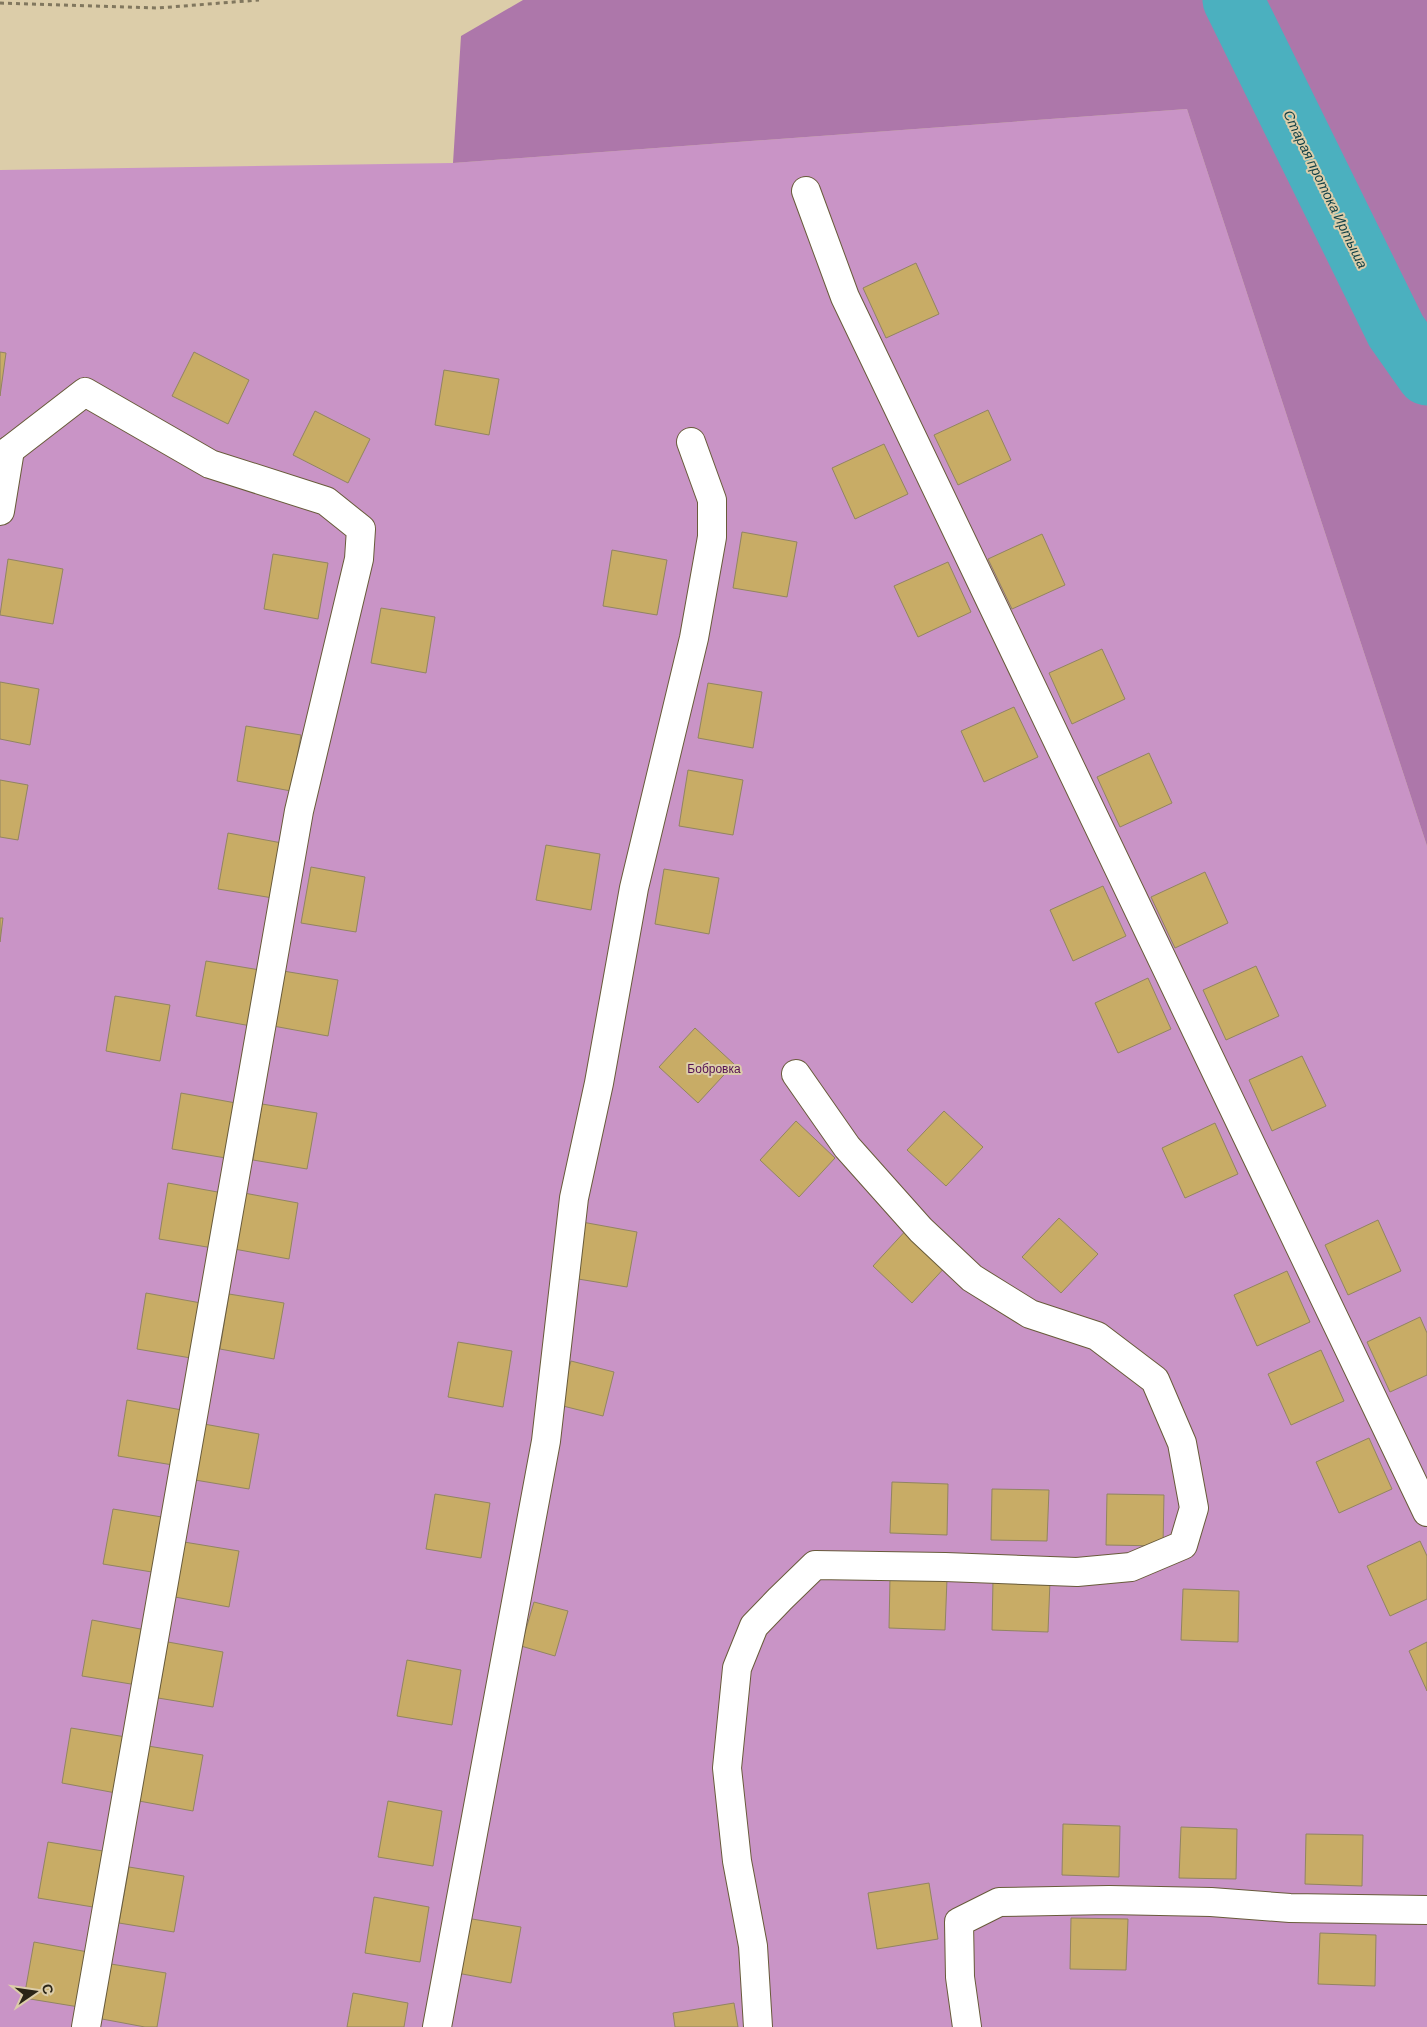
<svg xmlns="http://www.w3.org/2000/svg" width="1427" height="2027" viewBox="0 0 1427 2027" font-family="Barlow,sans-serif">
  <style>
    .green { fill: #c994c6 }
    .forest { fill: #ad77aa }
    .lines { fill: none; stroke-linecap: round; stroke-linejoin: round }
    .river { stroke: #4bb0bf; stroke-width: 61 }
    .building { fill: #c8ac66; stroke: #928462 }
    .minor-casing { stroke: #685b3a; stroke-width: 30 }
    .path { stroke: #81775e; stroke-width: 3; stroke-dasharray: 4 4; stroke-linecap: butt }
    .minor { stroke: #fff; stroke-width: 28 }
    .labels { text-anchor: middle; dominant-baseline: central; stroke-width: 4; stroke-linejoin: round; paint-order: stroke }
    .park-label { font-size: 12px; fill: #531152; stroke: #dccda9 }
    .water-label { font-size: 14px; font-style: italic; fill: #103f45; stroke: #dccda9 }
  </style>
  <rect width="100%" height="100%" fill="#dccda9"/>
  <polygon class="green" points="1187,109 1427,846 1427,2027 0,2027 0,170 453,163"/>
  <polygon class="forest" points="523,0 1427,0 1427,846 1187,109 453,163 461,36"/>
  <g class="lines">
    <polyline class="river" points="1233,0 1396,331 1427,375"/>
  </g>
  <g class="building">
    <polygon points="916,263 939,314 886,338 863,288"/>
    <polygon points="0,352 6,353 0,396"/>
    <polygon points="194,352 249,380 228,424 172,396"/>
    <polygon points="444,370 499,379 489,435 435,425"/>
    <polygon points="988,410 1011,460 958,485 934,435"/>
    <polygon points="315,411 370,439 348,483 293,455"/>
    <polygon points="884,444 908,494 855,519 832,468"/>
    <polygon points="742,532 797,542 787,597 733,588"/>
    <polygon points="1042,534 1065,585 1012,609 988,559"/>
    <polygon points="612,550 667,560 657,615 603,606"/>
    <polygon points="273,554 328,563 318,619 264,609"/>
    <polygon points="8,559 63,569 53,624 0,615"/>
    <polygon points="948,562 971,612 918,637 894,586"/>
    <polygon points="381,608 435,617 426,673 371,663"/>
    <polygon points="1102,649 1125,699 1072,724 1049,673"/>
    <polygon points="0,682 39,689 30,745 0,739"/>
    <polygon points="708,683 762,692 753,748 698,738"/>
    <polygon points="1014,707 1038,757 984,782 961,731"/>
    <polygon points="246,726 301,735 291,791 237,781"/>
    <polygon points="1149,753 1172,803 1120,827 1097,777"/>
    <polygon points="688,770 743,780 733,835 679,826"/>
    <polygon points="0,780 28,785 18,840 0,837"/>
    <polygon points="228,833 282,843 273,898 218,889"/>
    <polygon points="546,845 600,854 591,910 536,900"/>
    <polygon points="311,867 365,877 356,932 301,923"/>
    <polygon points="664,869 719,878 709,934 655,924"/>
    <polygon points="1205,872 1228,923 1175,948 1151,897"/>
    <polygon points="1103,886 1126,936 1073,961 1050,910"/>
    <polygon points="0,918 3,918 0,942"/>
    <polygon points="206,961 260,970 251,1026 196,1016"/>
    <polygon points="1256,966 1279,1016 1226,1040 1203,990"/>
    <polygon points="283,971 338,980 328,1036 273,1026"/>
    <polygon points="1148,978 1171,1029 1118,1053 1095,1003"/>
    <polygon points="115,996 170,1005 160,1061 106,1051"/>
    <polygon points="695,1028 734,1064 698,1103 659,1067"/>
    <polygon points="1302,1056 1326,1106 1272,1131 1249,1080"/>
    <polygon points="181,1093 236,1103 226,1158 172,1149"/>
    <polygon points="262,1104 317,1113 307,1169 253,1160"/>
    <polygon points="944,1111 983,1147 946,1186 907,1150"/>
    <polygon points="796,1121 835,1158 799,1197 760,1160"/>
    <polygon points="1215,1123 1238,1174 1185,1198 1162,1148"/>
    <polygon points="168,1183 223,1193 213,1248 159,1239"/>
    <polygon points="244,1193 298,1203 289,1259 234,1249"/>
    <polygon points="1059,1218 1098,1254 1061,1293 1022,1257"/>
    <polygon points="1378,1220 1401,1271 1348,1295 1325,1245"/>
    <polygon points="582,1222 637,1232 627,1287 572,1278"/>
    <polygon points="909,1227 948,1264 912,1303 873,1266"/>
    <polygon points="1287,1271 1310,1322 1257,1346 1234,1295"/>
    <polygon points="146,1293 201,1303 191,1358 137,1349"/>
    <polygon points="229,1294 284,1303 274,1359 220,1349"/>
    <polygon points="1420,1317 1427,1333 1427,1375 1390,1392 1367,1342"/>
    <polygon points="458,1342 512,1351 503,1407 448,1397"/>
    <polygon points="1321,1350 1344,1401 1291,1425 1268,1374"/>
    <polygon points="571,1361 614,1372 603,1416 559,1405"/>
    <polygon points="127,1400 182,1410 173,1465 118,1456"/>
    <polygon points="204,1424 259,1434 249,1489 195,1480"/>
    <polygon points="1369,1438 1392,1489 1339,1513 1316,1462"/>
    <polygon points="892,1482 948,1484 947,1535 890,1533"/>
    <polygon points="992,1489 1049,1490 1047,1541 991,1540"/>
    <polygon points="435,1494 490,1503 481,1558 426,1549"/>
    <polygon points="1107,1494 1164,1495 1163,1546 1106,1545"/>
    <polygon points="113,1509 168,1518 158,1573 103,1564"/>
    <polygon points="1420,1541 1427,1556 1427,1599 1390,1616 1367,1566"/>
    <polygon points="184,1542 239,1551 229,1607 175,1597"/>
    <polygon points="890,1578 947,1579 945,1630 889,1628"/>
    <polygon points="993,1580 1050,1581 1048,1632 992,1630"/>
    <polygon points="1183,1589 1239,1591 1238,1642 1181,1640"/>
    <polygon points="534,1602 568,1611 555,1656 521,1646"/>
    <polygon points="92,1620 146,1630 137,1685 82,1676"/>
    <polygon points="168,1642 223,1652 213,1707 158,1698"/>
    <polygon points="1427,1642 1427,1691 1409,1651"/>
    <polygon points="407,1660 461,1670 452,1725 397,1716"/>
    <polygon points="71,1728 126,1737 116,1793 62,1783"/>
    <polygon points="148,1746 203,1755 193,1811 139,1801"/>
    <polygon points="388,1801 442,1811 433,1866 378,1857"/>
    <polygon points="1063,1824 1120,1826 1119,1877 1062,1875"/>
    <polygon points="1181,1827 1237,1829 1236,1879 1179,1878"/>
    <polygon points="1306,1834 1363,1835 1362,1886 1305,1884"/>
    <polygon points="48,1842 103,1851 93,1907 38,1898"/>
    <polygon points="129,1867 184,1876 174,1932 119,1923"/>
    <polygon points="929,1883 938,1939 877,1949 868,1893"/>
    <polygon points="374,1897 429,1907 420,1962 365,1953"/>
    <polygon points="466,1918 521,1927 511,1983 457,1973"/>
    <polygon points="1071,1918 1128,1919 1126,1970 1070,1969"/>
    <polygon points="1320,1933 1376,1935 1375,1986 1318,1984"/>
    <polygon points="34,1942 88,1952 79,2007 24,1998"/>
    <polygon points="111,1964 166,1973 157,2027 145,2027 102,2019"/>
    <polygon points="353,1993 408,2003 404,2027 347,2027"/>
    <polygon points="734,2003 738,2027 675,2027 673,2013"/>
  </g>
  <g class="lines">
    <defs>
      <g id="minor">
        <polyline points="806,191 845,297 1427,1512"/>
        <polyline points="6,453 85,392 210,464 326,501 361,529 359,559 299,811 86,2027"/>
        <polyline points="0,511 10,450"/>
        <polyline points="437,2027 546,1441 574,1198 599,1083 634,888 694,638 712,537 712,500 691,442"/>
        <polyline points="758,2027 753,1946 737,1861 727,1768 737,1668 754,1626 780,1599 815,1565 945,1567 1077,1572 1131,1567 1183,1545 1194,1508 1182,1443 1155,1380 1097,1336 1030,1314 972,1278 921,1230 847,1147 796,1074"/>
        <polyline points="967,2027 960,1977 959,1922 999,1902 1109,1900 1211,1902 1290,1908 1427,1910"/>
      </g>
    </defs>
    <use href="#minor" class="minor-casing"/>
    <polyline class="path" points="0,3 158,8 259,0"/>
    <use href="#minor" class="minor"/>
  </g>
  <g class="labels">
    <g class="park-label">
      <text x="714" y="1068">Бобровка</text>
    </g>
    <g class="water-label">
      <text transform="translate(1326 189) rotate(64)">Старая протока Иртыша</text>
    </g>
  </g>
  <g transform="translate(35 1992) rotate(77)" stroke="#dccda9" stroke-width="4" paint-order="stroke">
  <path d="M0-4L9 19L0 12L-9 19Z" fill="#2b2517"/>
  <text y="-8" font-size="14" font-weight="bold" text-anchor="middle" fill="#2b2517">С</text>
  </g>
</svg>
